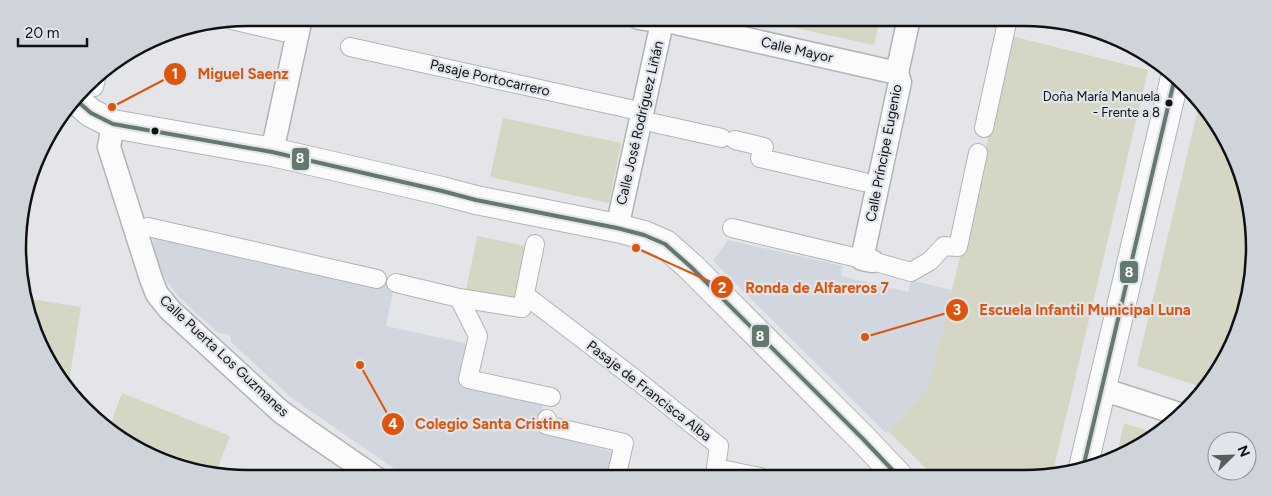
<svg xmlns="http://www.w3.org/2000/svg" width="1272" height="496" viewBox="0 0 1272 496" font-family="Figtree,sans-serif">
  <style>
    .built { fill: #d2d7df }
    .green { fill: #d5d6c3 }
    .lines { fill: none; stroke-linecap: round; stroke-linejoin: round }
    .pedestrian-casing { stroke: #b2b4b6; stroke-width: 20 }
    .minor-casing { stroke: #b2b4b6; stroke-width: 25 }
    .tertiary-casing { stroke: #b2b4b6; stroke-width: 30 }
    .pedestrian { stroke: #fbfbfc; stroke-width: 18 }
    .minor { stroke: #fbfbfc; stroke-width: 22 }
    .tertiary { stroke: #fbfbfc; stroke-width: 28 }
    .bus-1-casing { stroke: #e0e4eb; stroke-width: 8 }
    .bus-1 { stroke: #64786e; stroke-width: 4 }
    .bus-dot { fill: #101114; stroke: #e0e4eb; stroke-width: 2 }
    .labels { text-anchor: middle; dominant-baseline: central; stroke-width: 4.5; stroke-linejoin: round; paint-order: stroke }
    .bus-label { font-size: 13px; fill: #101114; stroke: #e0e4eb; text-anchor: end }
    .street-label { font-size: 14px; fill: #101114; stroke: #e0e4eb }
    .rim { fill: none; stroke: #101114; stroke-width: 2.5 }
    .leader { fill: none; stroke: #dd550c; stroke-width: 2 }
    .callout-dot { fill: #dd550c; stroke: #e0e4eb; stroke-width: 2 }
    .mark-label { font-size: 15px; text-anchor: middle; font-weight: bold; fill: #fff }
    .callout-label { font-size: 15px; text-anchor: middle; font-weight: bold; fill: #dd550c; stroke: #e0e4eb; stroke-width: 4.5; stroke-linejoin: round; paint-order: stroke }
    .line-badge { stroke: #e0e4eb; stroke-width: 2 }
    .badge-label { font-size: 14px; text-anchor: middle; font-weight: bold; fill: #fff }
  </style>
  <rect width="100%" height="100%" fill="#e3e5e8"/>
  <g class="built">
    <polygon points="152,231 394,286 386,326 469,344 460,386 543,404 538,430 614,453 610,478 408,478 293,399 231,342 230,335 218,333 177,295 164,277 155,260"/>
    <polygon points="728,240 843,266 841,276 908,292 911,280 952,290 928,388 886,433 713,261"/>
  </g>
  <g class="green">
    <polygon points="784,18 880,18 874,45 782,25"/>
    <polygon points="1011,36 1148,70 1052,476 935,477 888,431 928,388 982,167"/>
    <polygon points="1199,105 1224,133 1253,218 1247,308 1216,376 1205,388 1137,366"/>
    <polygon points="503,118 621,143 609,203 490,177"/>
    <polygon points="477,236 530,247 519,302 466,291"/>
    <polygon points="24,298 81,307 68,388 56,376"/>
    <polygon points="122,393 230,436 215,474 188,471 108,431"/>
    <polygon points="1124,423 1157,434 1126,455 1116,458"/>
  </g>
  <g class="lines">
    <defs>
      <g id="pedestrian">
        <polyline points="232,20 283,32"/>
        <polyline points="350,47 630,109"/>
        <polyline points="94,87 97,74"/>
        <polyline points="654,123 722,138"/>
        <polyline points="984,128 1008,18"/>
        <polyline points="735,140 764,147 760,158 864,182"/>
        <polyline points="148,227 377,279"/>
        <polyline points="732,228 862,259"/>
        <polyline points="872,261 911,272 930,261 944,246 958,247 978,153"/>
        <polyline points="396,283 459,298 522,308 535,244"/>
        <polyline points="525,295 639,382 719,446 716,468 760,477"/>
        <polyline points="459,298 478,336 468,379 551,397"/>
        <polyline points="547,419 546,425 624,443 616,478"/>
      </g>
      <g id="minor">
        <polyline points="639,18 651,20 663,20 897,73"/>
        <polyline points="113,124 109,147 151,279 157,294 170,310 280,411 312,434 376,478"/>
        <polyline points="272,152 301,18"/>
        <polyline points="617,228 663,18"/>
        <polyline points="872,261 862,259 900,82 897,73 909,18"/>
        <polyline points="1102,389 1182,415"/>
      </g>
      <g id="tertiary">
        <polyline points="76,100 91,113 113,124 272,152 442,191 476,200 617,228 644,235 665,244 691,267 863,439 899,477"/>
        <polyline points="1083,468 1175,77"/>
      </g>
    </defs>
    <use href="#pedestrian" class="pedestrian-casing"/>
    <use href="#minor" class="minor-casing"/>
    <use href="#tertiary" class="tertiary-casing"/>
    <use href="#pedestrian" class="pedestrian"/>
    <use href="#minor" class="minor"/>
    <use href="#tertiary" class="tertiary"/>
    <defs>
      <g id="bus-1">
        <polyline points="76,100 91,113 113,124 272,152 442,191 476,200 617,228 644,235 665,244 691,267 863,439 899,477"/>
        <polyline points="1083,468 1175,77"/>
      </g>
    </defs>
    <use href="#bus-1" class="bus-1-casing"/>
    <use href="#bus-1" class="bus-1"/>
  </g>
  <g class="bus-dot">
    <circle cx="1169" cy="103" r="4.5"/>
    <circle cx="155" cy="131" r="4.5"/>
  </g>
  <g class="labels">
    <g class="bus-label">
      <text x="1160" y="96">Doña María Manuela<tspan x="1160" dy="16">- Frente a 8</tspan></text>
    </g>
    <g class="street-label">
      <text transform="translate(797 50) rotate(13)">Calle Mayor</text>
      <text transform="translate(490 78) rotate(13)">Pasaje Portocarrero</text>
      <text transform="translate(640 123) rotate(-77)">Calle José Rodríguez Liñán</text>
      <text transform="translate(884 153) rotate(-79)">Calle Príncipe Eugenio</text>
      <text transform="translate(224 356) rotate(43)">Calle Puerta Los Guzmanes</text>
      <text transform="translate(649 391) rotate(38)">Pasaje de Francisca Alba</text>
    </g>
  </g>
  <path d="M0 0H1272V496H0ZM248 26H1024A222 222 0 0 1 1246 248V248A222 222 0 0 1 1024 470H248A222 222 0 0 1 26 248V248A222 222 0 0 1 248 26Z" fill="#cfd3da" fill-rule="evenodd"/>
  <path class="rim" d="M248 26H1024A222 222 0 0 1 1246 248V248A222 222 0 0 1 1024 470H248A222 222 0 0 1 26 248V248A222 222 0 0 1 248 26Z"/>
  <path class="leader" d="M112 107L175 74M636 248L722 287M865 337L957 310M360 365L393 424"/>
  <g class="callout-dot">
    <circle cx="112" cy="107" r="5"/>
    <circle cx="636" cy="248" r="5"/>
    <circle cx="865" cy="337" r="5"/>
    <circle cx="360" cy="365" r="5"/>
    <circle cx="175" cy="74" r="12"/>
    <circle cx="722" cy="287" r="12"/>
    <circle cx="957" cy="310" r="12"/>
    <circle cx="393" cy="424" r="12"/>
  </g>
  <g class="mark-label">
    <text x="175" y="79">1</text>
    <text x="722" y="293">2</text>
    <text x="957" y="315">3</text>
    <text x="393" y="429">4</text>
  </g>
  <g class="callout-label">
    <text x="243" y="79">Miguel Saenz</text>
    <text x="817" y="293">Ronda de Alfareros 7</text>
    <text x="1085" y="315">Escuela Infantil Municipal Luna</text>
    <text x="492" y="429">Colegio Santa Cristina</text>
  </g>
  <g class="line-badge">
    <rect x="291" y="147" width="19" height="24" rx="5" fill="#64786e"/>
    <rect x="1119" y="260" width="20" height="24" rx="5" fill="#64786e"/>
    <rect x="751" y="324" width="19" height="24" rx="5" fill="#64786e"/>
  </g>
  <g class="badge-label">
    <text x="300" y="163">8</text>
    <text x="1129" y="277">8</text>
    <text x="760" y="341">8</text>
  </g>
  <g transform="translate(1232 456) rotate(67)"><circle r="24" fill="#e0e4eb" stroke="#8d9095"/>
  <path d="M0-4L9 19L0 12L-9 19Z" fill="#5a5b5e"/>
  <text y="-8" font-size="14" font-weight="bold" text-anchor="middle" fill="#101114">N</text>
  </g>
  <path d="M18 38v8h69v-8" fill="none" stroke="#101114" stroke-width="2.5"/>
  <text x="25" y="38" font-size="15" fill="#101114" stroke="#e0e4eb" stroke-width="4" paint-order="stroke">20 m</text>
</svg>
